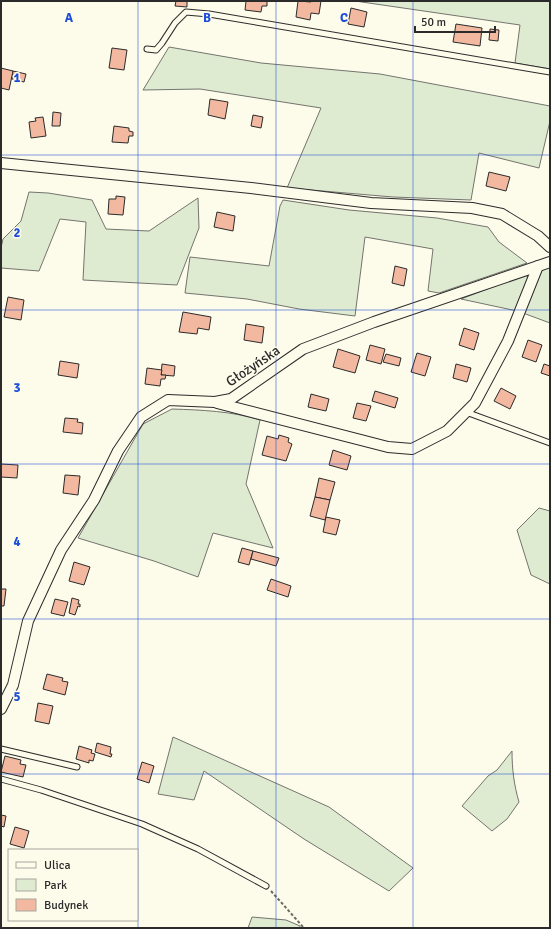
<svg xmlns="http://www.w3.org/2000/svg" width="551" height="929" viewBox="0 0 551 929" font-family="Signika,sans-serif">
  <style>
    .green { fill: #deebd1; stroke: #74746e }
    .building { fill: #f2b8a0; stroke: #2b2b2b }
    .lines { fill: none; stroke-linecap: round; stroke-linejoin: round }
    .lane-casing { stroke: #2b2b2b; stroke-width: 7 }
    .street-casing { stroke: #2b2b2b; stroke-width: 12 }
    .path { stroke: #6a6964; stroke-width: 2; stroke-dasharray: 3 2; stroke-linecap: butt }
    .lane { stroke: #fdfbea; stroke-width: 5 }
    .street { stroke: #fdfbea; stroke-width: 10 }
    .grid { fill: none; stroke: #1d4ed8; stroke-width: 1; stroke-opacity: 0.55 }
    .labels { text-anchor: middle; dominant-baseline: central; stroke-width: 3; stroke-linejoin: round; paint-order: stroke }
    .street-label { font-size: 14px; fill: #2b2b2b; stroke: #fdfbea }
    .grid-label { font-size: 13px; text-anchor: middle; font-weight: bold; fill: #1d4ed8; stroke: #fdfbea; stroke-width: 3; stroke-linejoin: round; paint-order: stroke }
  </style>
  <rect width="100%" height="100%" fill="#fdfbea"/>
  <g class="green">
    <polygon points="355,1 550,1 550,69 515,63 520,25"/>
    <polygon points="169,47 261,63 380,74 550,106 550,121 539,168 479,153 471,200 393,197 287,188 321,108 200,89 143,90"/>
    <polygon points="29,192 48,193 92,200 106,229 149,231 198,198 199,228 177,285 83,280 86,222 60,219 39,271 1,268 1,248 3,239 21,221"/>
    <polygon points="283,200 349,210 437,218 488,227 499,242 527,263 439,293 428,291 433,249 365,237 355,316 299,309 247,299 185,293 190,257 269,266 280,206"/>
    <polygon points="550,267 550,323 523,313 542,270"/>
    <polygon points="527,274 528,282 517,311 461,299"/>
    <path d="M 172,409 C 202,410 231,411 260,420 L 246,484 L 273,548 L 213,533 L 198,577 L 154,561 L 78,538 L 143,424 Z"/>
    <polygon points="539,508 550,511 550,584 531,575 517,530"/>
    <polygon points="173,737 329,807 413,868 389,891 304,839 204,771 194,800 158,794"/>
    <path d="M 512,751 C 512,769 514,785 519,802 L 507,819 L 492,831 L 462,806 L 488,776 L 497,770 Z"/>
    <polygon points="252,917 286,920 300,926 300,928 248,928"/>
  </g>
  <g class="building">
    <polygon points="176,1 187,1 187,7 175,6"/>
    <polygon points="246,1 267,1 267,6 262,6 261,12 245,10"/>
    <polygon points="298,1 311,2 311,1 321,1 319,14 311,13 310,20 296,17"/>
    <polygon points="351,8 367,12 364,27 348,24"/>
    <polygon points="456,24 482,28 480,46 453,42"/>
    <polygon points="490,29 499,30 498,41 489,40"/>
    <polygon points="112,48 127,50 124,70 109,68"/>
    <polygon points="1,68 13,71 9,90 1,88"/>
    <polygon points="13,71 26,74 24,82 12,79"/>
    <polygon points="210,99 228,102 225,119 208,115"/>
    <polygon points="53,112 61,113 60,126 52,126"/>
    <polygon points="253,115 263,117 261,128 251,126"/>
    <polygon points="43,117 46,136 31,138 29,122 36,121 35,118"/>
    <polygon points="114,126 129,128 129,131 133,132 133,136 129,136 128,143 112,142"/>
    <polygon points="489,172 510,177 506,191 486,186"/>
    <polygon points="116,196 125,197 123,215 108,214 109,199 116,199"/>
    <polygon points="217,212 235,216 233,231 214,227"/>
    <polygon points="395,266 407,269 404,286 392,283"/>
    <polygon points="8,297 24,300 21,320 4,317"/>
    <polygon points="183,312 211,317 209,330 198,328 197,334 179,332"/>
    <polygon points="246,324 264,327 262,343 244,340"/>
    <polygon points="464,328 479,333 474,350 459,345"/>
    <polygon points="528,340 542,345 536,362 522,357"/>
    <polygon points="370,345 385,349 381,364 366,360"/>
    <polygon points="338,349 360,356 355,373 333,367"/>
    <polygon points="417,353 431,357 425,376 411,372"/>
    <polygon points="386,354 401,358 399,366 383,362"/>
    <polygon points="60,361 79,364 77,378 58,375"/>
    <polygon points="162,364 175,366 174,376 161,375"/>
    <polygon points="456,364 471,368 467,382 453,378"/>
    <polygon points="544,364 550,366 550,376 541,373"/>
    <polygon points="147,368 162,370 161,375 166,375 165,379 161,379 160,386 145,384"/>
    <polygon points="501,388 516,396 510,409 494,401"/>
    <polygon points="375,391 398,398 395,408 372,401"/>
    <polygon points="311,394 329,399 326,411 308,407"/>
    <polygon points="357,403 371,406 366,421 353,418"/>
    <polygon points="65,418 78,419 77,422 83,423 82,434 63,432"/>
    <polygon points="279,435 289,438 288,442 292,444 286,461 262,455 267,436 278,439"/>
    <polygon points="333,450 351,456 347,470 329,465"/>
    <polygon points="1,464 18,465 17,478 1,477"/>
    <polygon points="65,475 80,476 78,495 63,493"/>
    <polygon points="319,478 335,482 330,500 315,497"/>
    <polygon points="315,497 330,500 325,520 310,516"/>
    <polygon points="326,517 340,520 336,535 323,532"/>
    <polygon points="242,548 253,551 249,565 238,562"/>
    <polygon points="253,551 279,558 276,566 251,559"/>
    <polygon points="74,562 90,567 84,585 69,581"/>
    <polygon points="271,579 291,586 288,597 267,590"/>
    <polygon points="1,589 6,589 4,606 1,606"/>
    <polygon points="72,598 79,600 78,604 80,604 80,607 78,606 75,615 69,613"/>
    <polygon points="55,599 68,602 64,616 51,613"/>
    <polygon points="47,674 63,678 62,681 68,682 65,695 43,689"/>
    <polygon points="38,703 53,706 49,724 35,721"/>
    <polygon points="97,743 111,747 110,754 112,754 111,757 95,752"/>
    <polygon points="79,746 92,750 91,753 95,754 93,761 89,760 89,763 76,759"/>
    <polygon points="5,756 21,760 20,764 26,765 23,777 1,772"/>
    <polygon points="142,762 154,766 149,783 137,779"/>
    <polygon points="1,815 6,816 4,827 1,826"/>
    <polygon points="15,827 29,831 24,848 10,844"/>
  </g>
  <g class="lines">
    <defs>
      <g id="lane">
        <polyline points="147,49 156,50 162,43 175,23 186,12 209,14 550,72"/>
        <polyline points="466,412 550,443"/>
        <polyline points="1,749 77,767"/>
        <polyline points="1,779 41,790 142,824 198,849 266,886"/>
      </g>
      <g id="street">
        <polyline points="1,163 251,188 371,203 472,208 502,214 538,236 550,247"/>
        <polyline points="217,403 388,447 412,449 447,431 475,403 508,341 538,266"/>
        <polyline points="1,709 13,685 28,621 61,550 94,500 118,451 141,417 168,400 215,402 231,399 303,349 374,322 550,262"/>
      </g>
    </defs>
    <use href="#lane" class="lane-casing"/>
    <use href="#street" class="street-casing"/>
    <polyline class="path" points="271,891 304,928"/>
    <use href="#lane" class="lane"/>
    <use href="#street" class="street"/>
  </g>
  <path class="grid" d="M 138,1 L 138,928M 276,1 L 276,928M 413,1 L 413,928M 1,155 L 550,155M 1,310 L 550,310M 1,464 L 550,464M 1,619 L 550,619M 1,774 L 550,774"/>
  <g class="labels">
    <g class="street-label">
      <text transform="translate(253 366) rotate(-34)">Głożyńska</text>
    </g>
  </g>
  <g class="grid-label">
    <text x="69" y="22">A</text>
    <text x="207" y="22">B</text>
    <text x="344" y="22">C</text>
    <text x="17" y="82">1</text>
    <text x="17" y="237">2</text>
    <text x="17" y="392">3</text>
    <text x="17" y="546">4</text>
    <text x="17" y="701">5</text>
  </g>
  <rect width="551" height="929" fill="none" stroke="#2b2b2b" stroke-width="4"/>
  <rect x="8" y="849" width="130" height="72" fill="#fdfbea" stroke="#a9a89e"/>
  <rect x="16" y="862" width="20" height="6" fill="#fdfbea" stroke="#a9a89e"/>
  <text x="44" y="869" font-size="12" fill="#2b2b2b">Ulica</text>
  <rect x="16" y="879" width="20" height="12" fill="#deebd1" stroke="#a9a89e"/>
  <text x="44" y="889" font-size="12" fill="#2b2b2b">Park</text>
  <rect x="16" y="899" width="20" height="12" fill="#f2b8a0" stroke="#a9a89e"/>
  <text x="44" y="909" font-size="12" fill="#2b2b2b">Budynek</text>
  <path d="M415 26v6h80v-6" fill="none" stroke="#2b2b2b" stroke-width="2"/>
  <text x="421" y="26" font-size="12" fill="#2b2b2b" stroke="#fdfbea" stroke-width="3" paint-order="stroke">50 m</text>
</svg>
